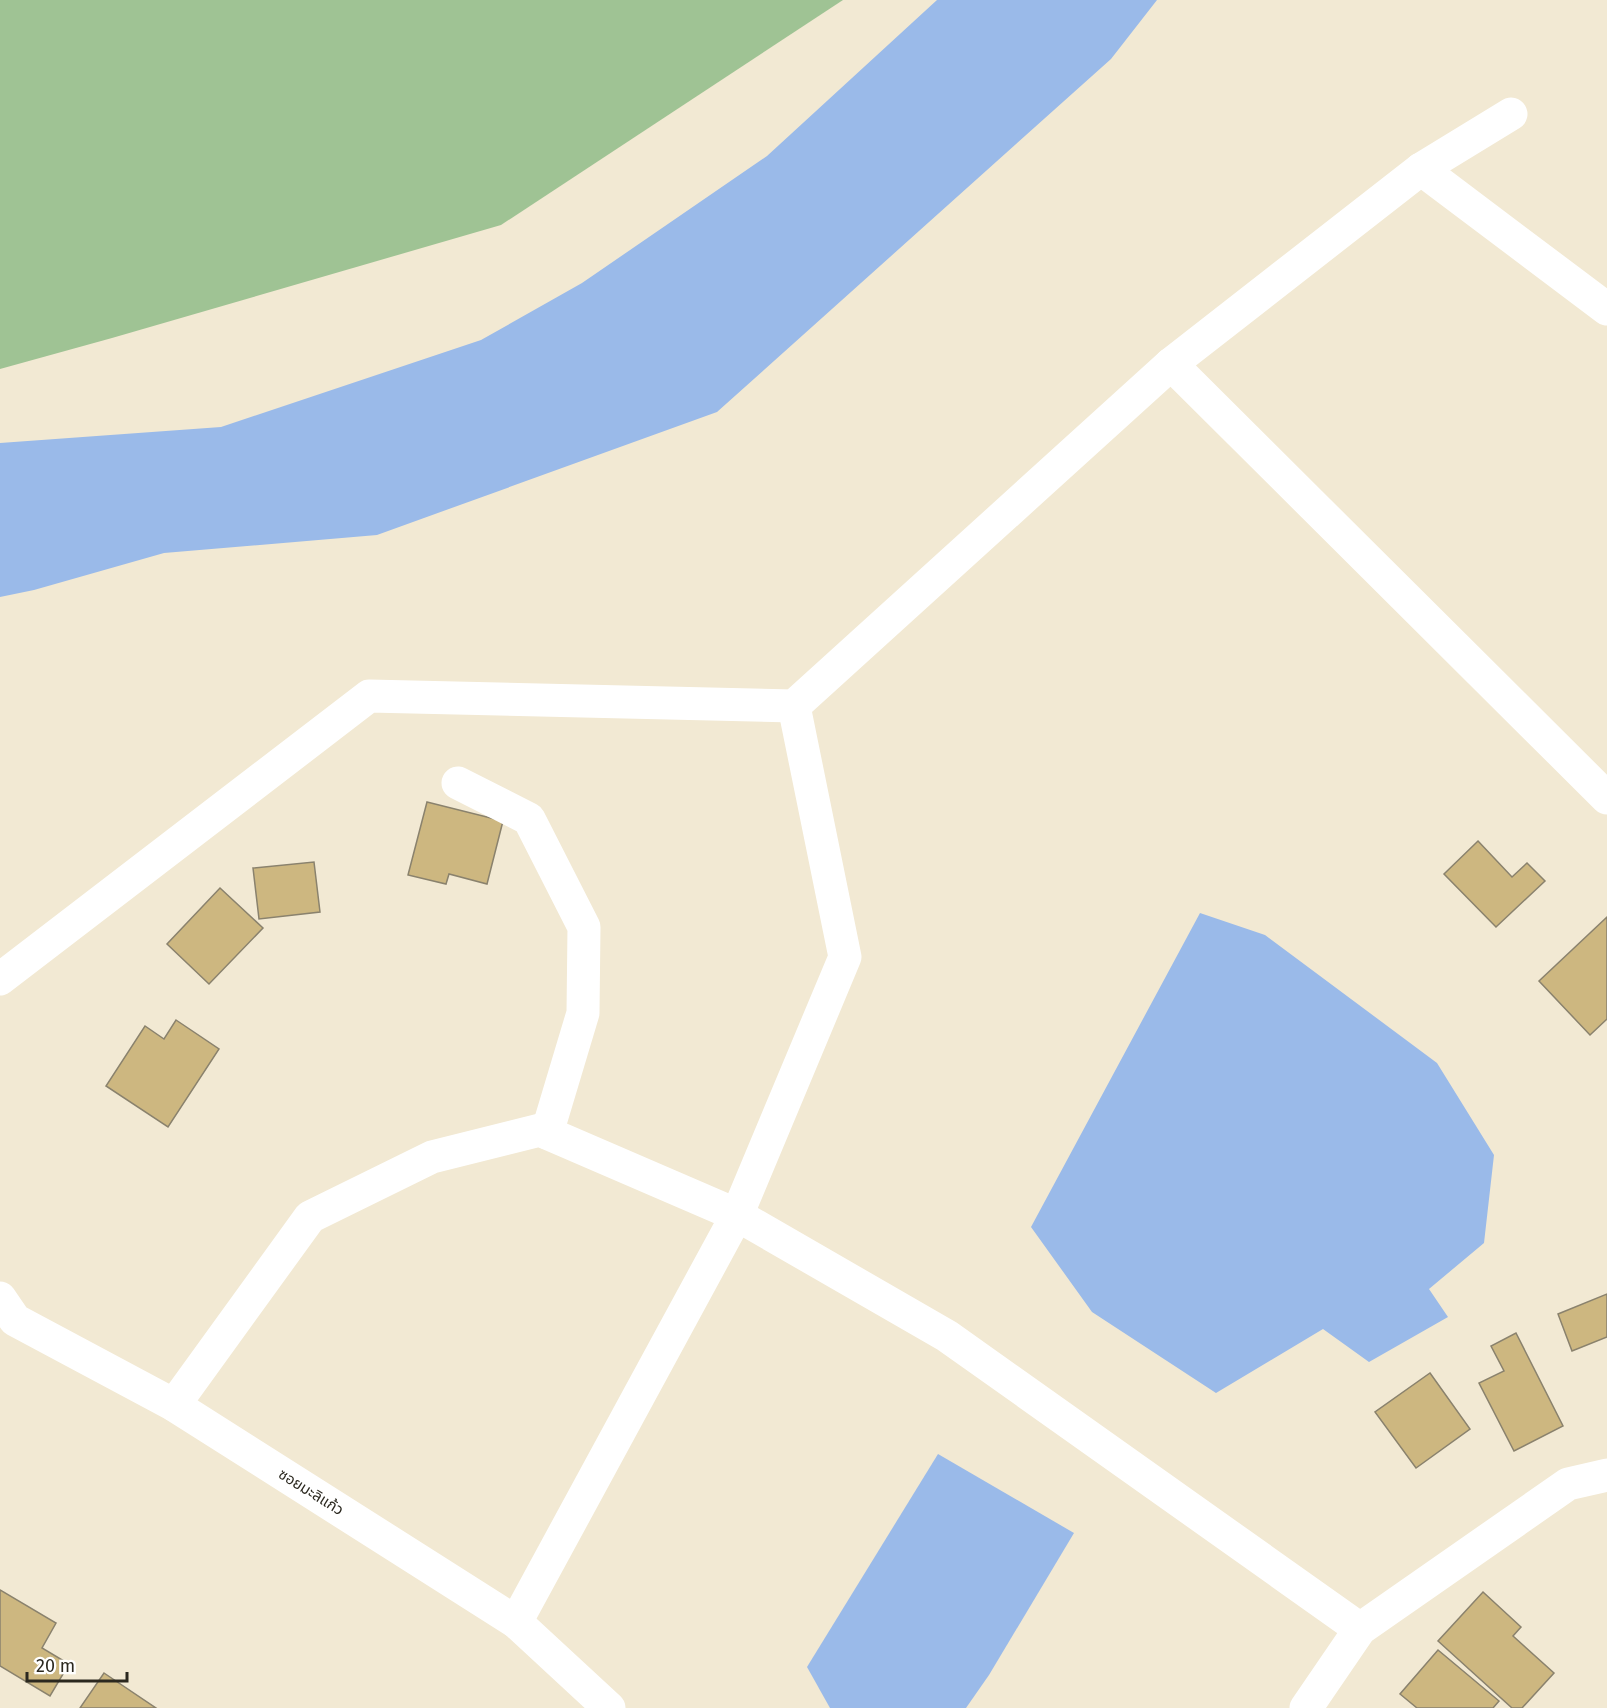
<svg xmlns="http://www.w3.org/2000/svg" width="1607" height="1708" viewBox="0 0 1607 1708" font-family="'Fira Sans','Noto Sans Thai',sans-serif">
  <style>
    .forest { fill: #9fc394 }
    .water { fill: #9abae9 }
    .building { fill: #cdb780; stroke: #8a826d; stroke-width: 1.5 }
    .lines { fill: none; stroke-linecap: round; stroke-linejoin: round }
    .minor { stroke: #fff; stroke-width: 33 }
    .labels { text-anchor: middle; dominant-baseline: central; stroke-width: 4.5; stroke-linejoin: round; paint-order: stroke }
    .street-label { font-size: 15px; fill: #2b281f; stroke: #fff }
  </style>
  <rect width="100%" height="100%" fill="#f2e9d3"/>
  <polygon class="forest" points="0,0 843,0 501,225 112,338 0,369"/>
  <g class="water">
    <polygon points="937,0 1157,0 1111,59 717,412 377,535 164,553 34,590 0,597 0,443 221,427 481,340 582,283 767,156"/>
    <polygon points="1200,913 1265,935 1437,1063 1494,1155 1484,1243 1429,1289 1448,1317 1369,1362 1323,1329 1216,1393 1092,1312 1031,1227"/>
    <polygon points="938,1454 1074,1533 989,1675 966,1708 830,1708 807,1667"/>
  </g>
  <g class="building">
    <polygon points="427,802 503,821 487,884 449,874 446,884 408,875"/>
    <polygon points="1478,841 1512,877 1527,863 1545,881 1496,927 1444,874"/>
    <polygon points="314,862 320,912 259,919 253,868"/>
    <polygon points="220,888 263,928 209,984 167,944"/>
    <polygon points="1607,917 1607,1019 1590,1035 1539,981"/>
    <polygon points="176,1020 219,1049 168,1127 106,1086 145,1026 164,1039"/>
    <polygon points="1607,1294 1607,1337 1572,1351 1558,1314"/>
    <polygon points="1516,1333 1563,1426 1514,1451 1479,1383 1504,1371 1491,1346"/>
    <polygon points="1430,1373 1470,1429 1416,1468 1375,1412"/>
    <polygon points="0,1590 56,1623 42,1648 69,1664 50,1696 0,1666"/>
    <polygon points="1483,1592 1521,1627 1513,1636 1554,1673 1522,1708 1512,1708 1438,1641"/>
    <polygon points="1438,1650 1499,1701 1493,1708 1417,1708 1400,1694"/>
    <polygon points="104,1673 156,1708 80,1708"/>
  </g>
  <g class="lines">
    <g class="minor">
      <polyline points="1421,169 1607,309"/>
      <polyline points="1171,364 1607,798"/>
      <polyline points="458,783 529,819 584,927 583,1013 547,1133"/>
      <polyline points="0,979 369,696 794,706 1171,364 1421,169 1511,114"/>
      <polyline points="0,1298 15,1320 174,1405 516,1622 609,1708"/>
      <polyline points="174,1405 310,1217 432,1157 540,1130 737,1215 947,1336 1360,1629"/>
      <polyline points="516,1622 737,1215 845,957 794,706"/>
      <polyline points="1306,1708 1360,1629 1568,1484 1607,1475"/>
    </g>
  </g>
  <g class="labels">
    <g class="street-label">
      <text transform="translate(311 1492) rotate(32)">ซอยมะลิแก้ว</text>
    </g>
  </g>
  <path d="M27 1672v9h100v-9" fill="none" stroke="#2b281f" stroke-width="3"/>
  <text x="36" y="1672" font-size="18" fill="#2b281f" stroke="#ffffff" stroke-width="4.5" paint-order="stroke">20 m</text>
</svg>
